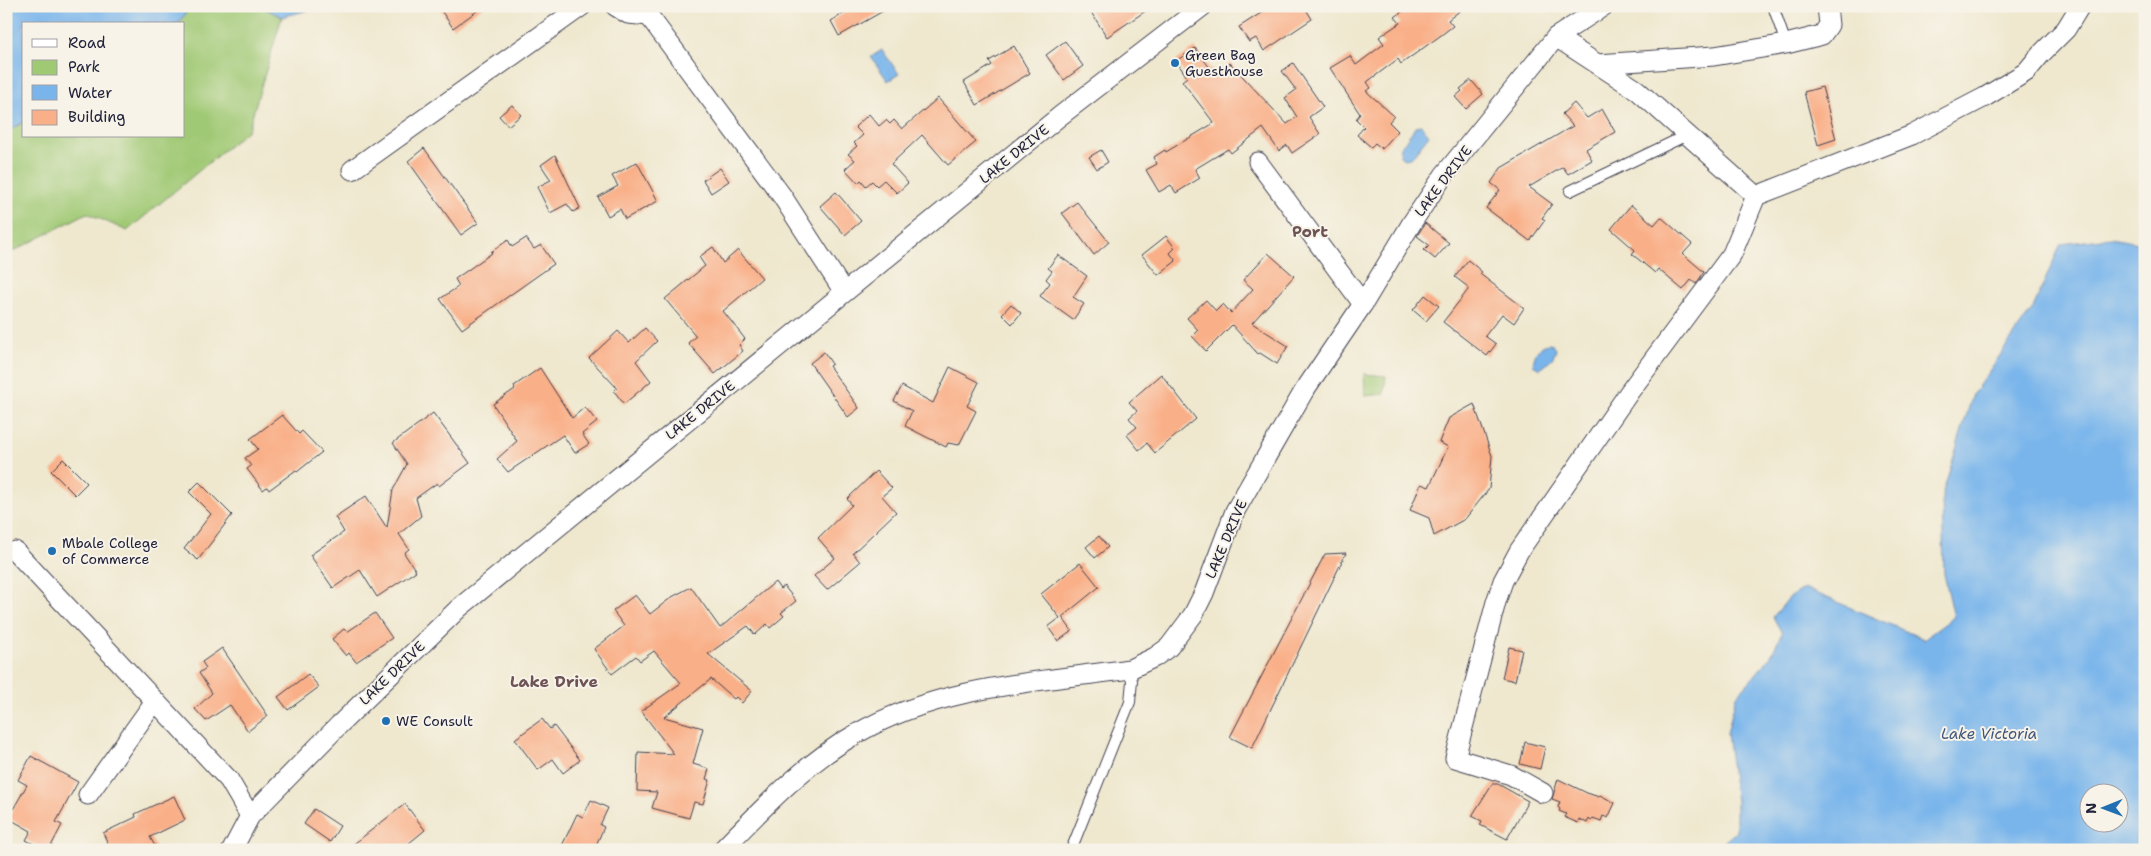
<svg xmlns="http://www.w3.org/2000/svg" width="2151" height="856" viewBox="0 0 2151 856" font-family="'Shantell Sans',sans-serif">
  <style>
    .green { fill: #a0c974; stroke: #617658 }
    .water { fill: #79b5eb; stroke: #4e6c93; fill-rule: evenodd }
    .building { fill: #f9af87 }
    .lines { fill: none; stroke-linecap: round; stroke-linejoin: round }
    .service-casing { stroke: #414051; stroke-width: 12 }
    .minor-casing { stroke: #414051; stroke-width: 21 }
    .service { stroke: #fff; stroke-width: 10 }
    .minor { stroke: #fff; stroke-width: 19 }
    .poi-dot { fill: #1f6fb2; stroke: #f7f3e8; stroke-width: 2 }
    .labels { text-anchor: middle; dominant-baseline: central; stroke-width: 4; stroke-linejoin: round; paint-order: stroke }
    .poi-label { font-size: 14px; fill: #22223b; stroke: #f7f3e8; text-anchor: start }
    .street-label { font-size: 14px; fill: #22223b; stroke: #f7f3e8 }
    .water-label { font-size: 15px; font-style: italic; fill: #405579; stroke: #f7f3e8 }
    .quarter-label { font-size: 16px; font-weight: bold; fill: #6d5356; stroke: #f7f3e8 }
  </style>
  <rect width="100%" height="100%" fill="#f7f3e8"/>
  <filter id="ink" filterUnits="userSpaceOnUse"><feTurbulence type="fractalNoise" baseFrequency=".02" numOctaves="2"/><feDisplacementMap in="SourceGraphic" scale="10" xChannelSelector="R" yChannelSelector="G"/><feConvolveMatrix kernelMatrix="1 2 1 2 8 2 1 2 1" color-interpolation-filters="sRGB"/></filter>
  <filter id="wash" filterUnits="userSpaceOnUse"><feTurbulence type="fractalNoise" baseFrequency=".0096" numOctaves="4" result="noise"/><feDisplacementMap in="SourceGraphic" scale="20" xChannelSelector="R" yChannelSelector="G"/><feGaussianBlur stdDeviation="1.12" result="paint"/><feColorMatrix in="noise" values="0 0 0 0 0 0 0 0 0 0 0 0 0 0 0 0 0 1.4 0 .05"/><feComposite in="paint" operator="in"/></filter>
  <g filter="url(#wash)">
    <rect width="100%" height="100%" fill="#efe8cf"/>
    <g class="green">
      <polygon points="191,6 260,6 282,17 248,130 127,231 87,213 6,255 6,132 24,122 24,136 184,136 184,24 178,24"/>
      <polygon points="1364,374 1386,376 1384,394 1365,396"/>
    </g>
    <g class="water">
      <polygon points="6,6 191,6 178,24 24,24 24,122 6,132"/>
      <polygon points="260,6 324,6 282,17"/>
      <polygon points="882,50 899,74 888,81 871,57"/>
      <polygon points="1421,125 1429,135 1411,158 1404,159 1400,156 1401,147 1416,126"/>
      <path d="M 2110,238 L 2145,244 L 2145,850 L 1714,850 L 1736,832 L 1736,802 L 1727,733 L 1736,697 L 1770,658 L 1782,633 L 1773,617 L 1789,598 L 1804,588 L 1924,639 L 1954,617 L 1944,574 L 1942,495 L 1973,394 L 2033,308 L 2061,244 ZM 2088,794 L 2118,794 L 2118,824 L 2088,824 Z"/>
      <path d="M 1548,344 L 1553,345 L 1556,349 C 1555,357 1547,365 1540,369 L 1533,365 C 1534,355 1538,346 1548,344 Z"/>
    </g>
    <g id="blocks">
      <g class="building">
        <polygon points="438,6 484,6 453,28"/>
        <polygon points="857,6 892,6 839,36 831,21"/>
        <polygon points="1087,6 1153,6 1107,37"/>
        <polygon points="1272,6 1304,6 1312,19 1264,51 1256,38 1249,42 1239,27"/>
        <polygon points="1410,6 1466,6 1448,20 1453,26 1440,36 1401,64 1398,59 1367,82 1371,88 1366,91 1394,116 1389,122 1398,131 1382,149 1375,143 1371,147 1357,135 1364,127 1356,119 1360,114 1330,68 1350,56 1356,65 1384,44 1379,37 1400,23 1395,17"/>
        <polygon points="1065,41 1083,66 1064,80 1046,55"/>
        <polygon points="1014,46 1030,73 977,105 964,82 992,65 989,61"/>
        <polygon points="1195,48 1216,76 1230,63 1287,124 1297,117 1285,98 1296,90 1282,71 1293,63 1323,107 1309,117 1320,134 1292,153 1287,145 1279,151 1263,128 1231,153 1228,149 1195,169 1200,178 1176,193 1171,185 1159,192 1146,170 1157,164 1154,157 1165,150 1166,152 1214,123 1182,81 1187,77 1176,61"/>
        <polygon points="1471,80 1483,94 1466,109 1455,97 1462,91 1460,89"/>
        <polygon points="1822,87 1836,139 1818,145 1804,92"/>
        <polygon points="938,98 976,142 948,165 922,135 891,164 908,183 897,193 884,180 877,186 872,181 866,186 861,180 858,183 845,169 855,160 848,154 857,146 854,143 863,135 855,127 869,114 879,126 886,120 890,124 894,120 902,129"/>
        <polygon points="1574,103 1587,118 1602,109 1615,132 1586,149 1592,160 1568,174 1563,167 1529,187 1552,204 1542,218 1545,220 1530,241 1486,208 1500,190 1491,183 1501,168 1573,126 1562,114"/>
        <polygon points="512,105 521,115 508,126 499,116"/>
        <polygon points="424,148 478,223 461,235 408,161"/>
        <polygon points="1101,150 1108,162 1097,169 1089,157"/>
        <polygon points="555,155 580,208 573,212 567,204 550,213 537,187 551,180 541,165"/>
        <polygon points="637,162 658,201 625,219 620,209 608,216 598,197 618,186 612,176"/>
        <polygon points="720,168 729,181 711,193 703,180"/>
        <polygon points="836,192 861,221 845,235 820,206"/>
        <polygon points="1077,202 1109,242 1094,255 1062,213"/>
        <polygon points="1631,205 1654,225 1661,217 1692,244 1683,254 1704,272 1696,284 1691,280 1683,290 1658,269 1655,273 1632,254 1635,250 1611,229"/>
        <polygon points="1425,223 1449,243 1435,259 1424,250 1429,245 1417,236"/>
        <polygon points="1166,236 1175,248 1170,253 1176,261 1158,275 1142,255"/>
        <polygon points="526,238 534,249 541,245 554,264 462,329 440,299 459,286 455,279 492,253 491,252 508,240 512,247"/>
        <polygon points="713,247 723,263 738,250 762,278 723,311 745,339 739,345 743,351 715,374 688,343 696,336 665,299 705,266 699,257"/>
        <polygon points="1268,253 1294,276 1252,323 1288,346 1277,364 1260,353 1258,354 1232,325 1206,351 1192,336 1198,330 1187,318 1206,300 1216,311 1223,304 1231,313 1253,289 1243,280"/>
        <polygon points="1058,255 1087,276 1073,297 1084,304 1073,320 1040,296 1050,283 1046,279 1052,271 1048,268"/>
        <polygon points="1468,260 1482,272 1480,274 1524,308 1514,323 1502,314 1485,336 1496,344 1487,356 1443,322 1468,290 1468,287 1455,277"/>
        <polygon points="1425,295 1439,306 1426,321 1413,310"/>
        <polygon points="1011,304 1021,313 1012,324 1002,314"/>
        <polygon points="645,328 657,341 636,361 651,381 624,404 614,391 617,388 589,358 618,331 629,343"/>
        <polygon points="824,352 832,364 829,366 859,408 848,417 810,363"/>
        <polygon points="950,367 979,382 967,406 976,411 959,445 948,443 946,447 905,426 912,411 894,401 902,386 933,403"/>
        <polygon points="540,368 572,418 585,407 597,422 582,434 589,444 575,453 563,435 508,472 497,459 517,441 493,404 515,389 514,386"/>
        <polygon points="1161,374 1196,419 1155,453 1147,443 1139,450 1127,435 1137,427 1129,418 1137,411 1129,402"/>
        <polygon points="1474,404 1492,456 1489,489 1465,519 1434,536 1429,518 1410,510 1421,484 1429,487 1448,447 1439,442 1449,418"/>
        <polygon points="433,413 470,463 439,486 437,483 416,498 421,516 399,534 409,549 404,553 416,571 377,597 360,570 333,588 310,555 344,532 335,517 366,496 387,528 393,490 407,464 393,443"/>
        <polygon points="282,415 299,434 302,431 322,452 297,472 296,470 269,490 267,487 263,490 247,469 251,466 245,458 258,449 250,439"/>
        <polygon points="63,459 87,483 75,495 51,471"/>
        <polygon points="876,471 892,488 882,496 896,512 853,553 860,562 827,590 814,576 835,558 818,538 852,505 847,499"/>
        <polygon points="199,482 232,515 198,560 184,549 211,514 189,492"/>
        <polygon points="1099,536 1108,547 1095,558 1086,547"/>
        <polygon points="1346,553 1252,748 1230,737 1325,554"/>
        <polygon points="1080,563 1099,587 1062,617 1072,631 1058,641 1048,627 1060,618 1041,594"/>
        <polygon points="775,582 780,589 784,586 796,601 781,613 784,616 770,628 767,624 755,635 748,626 708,654 752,691 742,703 736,697 734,699 711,679 664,717 703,728 693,764 709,769 706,779 710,780 703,804 694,802 689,818 652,808 657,792 637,791 638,752 674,754 641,711 681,683 654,651 640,661 636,656 612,674 594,649 624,626 613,611 635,595 650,614 672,597 691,587 720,628"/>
        <polygon points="375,613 392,638 356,662 349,653 346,656 332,639 344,629 347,632"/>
        <polygon points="1509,647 1522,650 1515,681 1502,678"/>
        <polygon points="222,648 268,716 248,731 230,705 206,721 195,709 212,693 199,673 206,668 202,662"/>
        <polygon points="308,674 319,687 288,710 278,697"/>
        <polygon points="542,719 550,729 554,726 580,760 563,773 553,759 538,770 515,739"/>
        <polygon points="1525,742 1545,747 1540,769 1520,764"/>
        <polygon points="31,756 78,782 56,822 62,825 49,850 45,850 26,840 31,831 8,818 27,785 18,780"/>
        <polygon points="1558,779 1587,793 1599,797 1600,795 1615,803 1608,818 1603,816 1601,821 1593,818 1591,821 1589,819 1587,823 1579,819 1578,823 1564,817 1566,814 1559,811 1560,809 1558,807 1560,802 1552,799"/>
        <polygon points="1492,784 1498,784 1528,801 1507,839 1480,825 1482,821 1472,816"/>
        <polygon points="174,796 185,820 150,837 157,850 111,850 103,833 136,817 135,814"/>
        <polygon points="591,800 608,808 600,825 604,827 594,850 560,850 577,814 583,817"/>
        <polygon points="405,804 425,830 408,844 413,850 346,850"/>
        <polygon points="314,809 340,826 330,842 304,824"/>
      </g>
    </g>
  </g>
  <g filter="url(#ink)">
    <use href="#blocks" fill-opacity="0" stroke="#414051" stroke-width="1"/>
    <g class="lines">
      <defs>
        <g id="service">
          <polyline points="1773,6 1786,44"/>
          <polyline points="1570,191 1687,135"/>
          <polyline points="1071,850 1130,702 1132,681 1130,669"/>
        </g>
        <g id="minor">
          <polyline points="615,6 628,14 649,16"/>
          <polyline points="646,6 649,16 782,196 844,292"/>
          <polyline points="1556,37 1637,90 1756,196 1912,135 1985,97 2026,72 2041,54 2066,29 2080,6"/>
          <polyline points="1598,64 1714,56 1786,44 1822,35 1829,25 1827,6"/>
          <polyline points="1258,162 1363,304"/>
          <polyline points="352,170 582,6"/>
          <polyline points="15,551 229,780 250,816"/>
          <polyline points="1543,793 1511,775 1455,758 1496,602 1503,581 1519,551 1630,391 1732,254 1756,196"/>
          <polyline points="88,795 155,701"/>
          <polyline points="232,850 250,816 339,725 459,608 1060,116 1203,6"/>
          <path d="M 722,850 C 763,808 805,763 856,734 C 938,686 1038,682 1130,669 L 1155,657 L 1169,647 L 1193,615 L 1204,593 L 1235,511 L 1304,391 L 1363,304 L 1413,221 L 1444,175 L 1556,37 L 1604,6"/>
        </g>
      </defs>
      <use href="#service" class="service-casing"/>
      <use href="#minor" class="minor-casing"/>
      <use href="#service" class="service"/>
      <use href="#minor" class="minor"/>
    </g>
  </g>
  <g class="poi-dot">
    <circle cx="1175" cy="63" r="5"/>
    <circle cx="52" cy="551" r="5"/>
    <circle cx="386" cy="721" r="5"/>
  </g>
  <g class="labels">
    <g class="poi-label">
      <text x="1185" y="55">Green Bag<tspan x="1185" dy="16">Guesthouse</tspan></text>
      <text x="62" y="543">Mbale College<tspan x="62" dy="16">of Commerce</tspan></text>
      <text x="396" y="721">WE Consult</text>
    </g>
    <g class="street-label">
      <text transform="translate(1014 154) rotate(-39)">LAKE DRIVE</text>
      <text transform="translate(1443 181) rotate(-53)">LAKE DRIVE</text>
      <text transform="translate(700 410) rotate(-39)">LAKE DRIVE</text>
      <text transform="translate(1226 539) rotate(-67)">LAKE DRIVE</text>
      <text transform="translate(392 673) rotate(-44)">LAKE DRIVE</text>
    </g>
    <g class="water-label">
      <text x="1989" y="734">Lake Victoria</text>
    </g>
    <g class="quarter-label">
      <text x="1310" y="231">Port</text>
      <text x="554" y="681">Lake Drive</text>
    </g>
  </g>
  <rect width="2151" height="856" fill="none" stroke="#f7f3e8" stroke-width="25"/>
  <rect x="22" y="22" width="162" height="115" fill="#f7f3e8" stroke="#a29fa3"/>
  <rect x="32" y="39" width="25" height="8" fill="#ffffff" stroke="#a29fa3"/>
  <text x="68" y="48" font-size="15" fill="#22223b">Road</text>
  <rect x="32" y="60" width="25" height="15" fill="#a0c974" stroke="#a29fa3"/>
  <text x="68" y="72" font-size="15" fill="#22223b">Park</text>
  <rect x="32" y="85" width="25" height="15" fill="#79b5eb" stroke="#a29fa3"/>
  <text x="68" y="98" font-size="15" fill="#22223b">Water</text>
  <rect x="32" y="110" width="25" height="15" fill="#f9af87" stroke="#a29fa3"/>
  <text x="68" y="122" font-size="15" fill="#22223b">Building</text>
  <g transform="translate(2104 808) rotate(269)"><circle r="24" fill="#f7f3e8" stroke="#a29fa3"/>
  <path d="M0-4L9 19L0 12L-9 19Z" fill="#1f6fb2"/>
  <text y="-8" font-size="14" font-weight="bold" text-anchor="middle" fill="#22223b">N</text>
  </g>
</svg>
